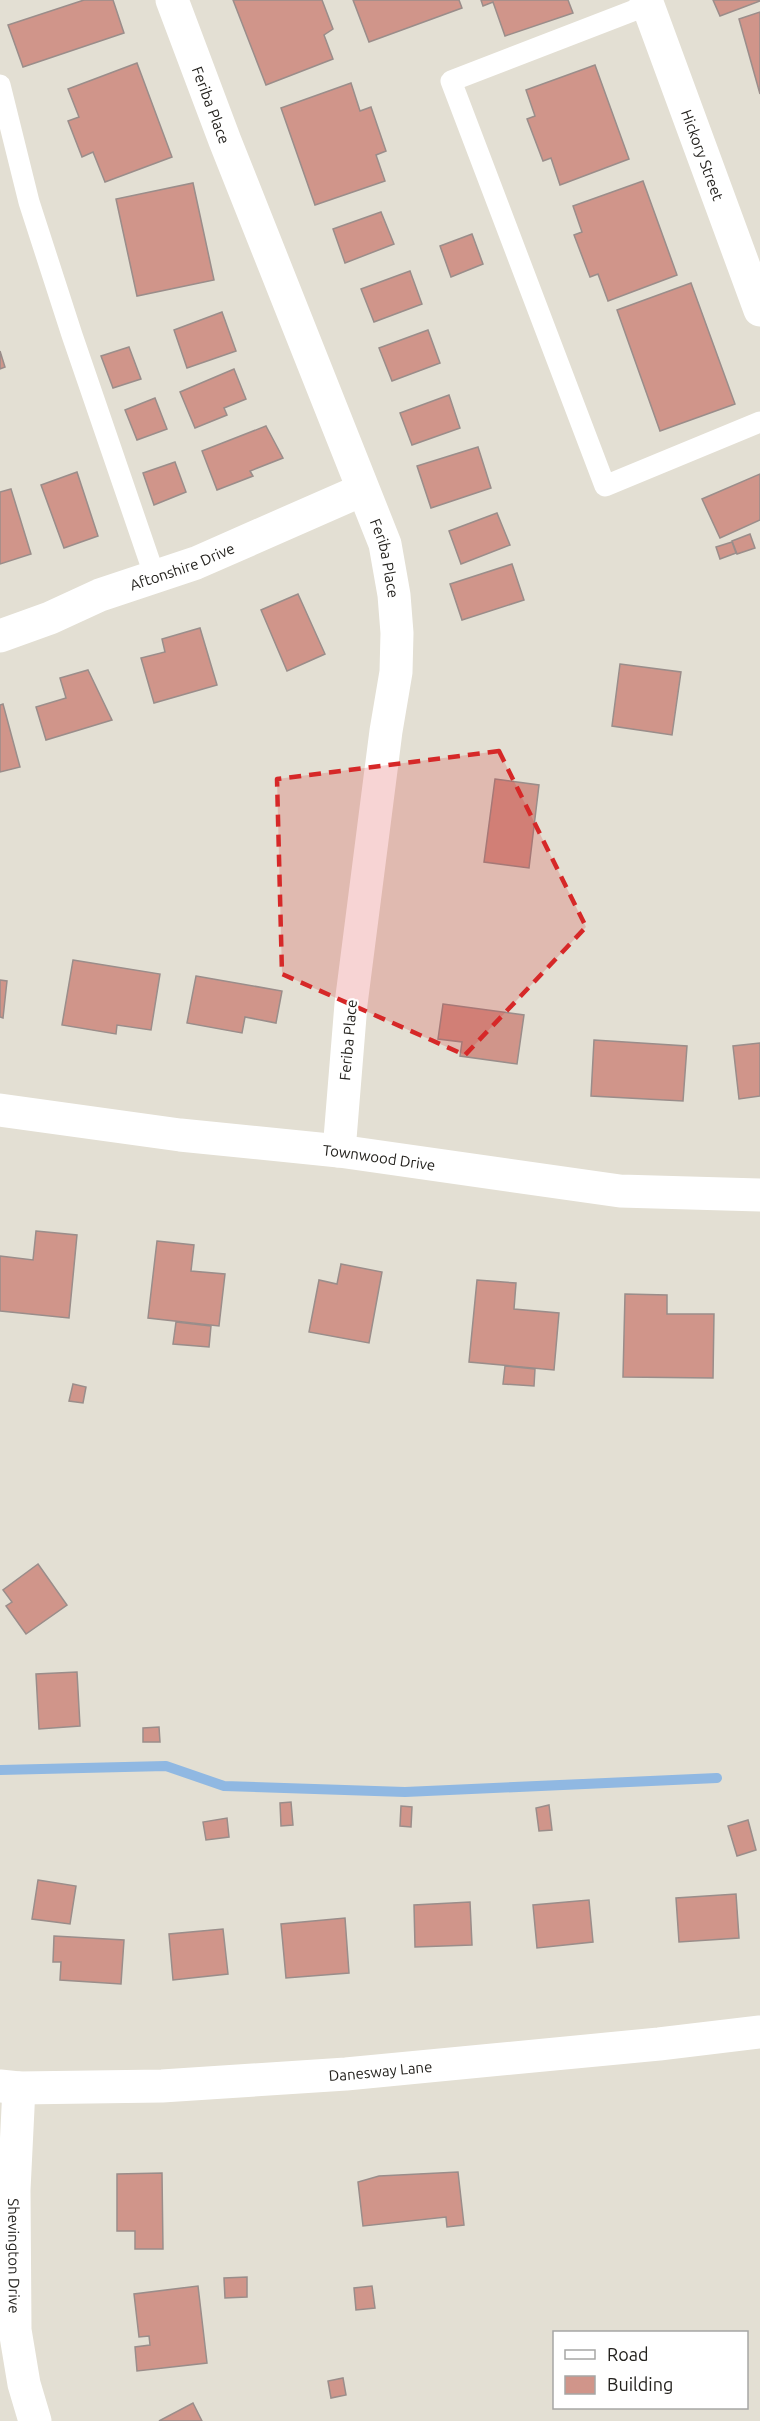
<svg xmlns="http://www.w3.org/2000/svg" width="760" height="2421" viewBox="0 0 760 2421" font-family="Ubuntu,sans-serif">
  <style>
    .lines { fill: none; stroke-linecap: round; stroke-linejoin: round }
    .stream { stroke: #90b8e2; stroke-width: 10 }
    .building { fill: #d0958a; stroke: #9a8d8a; stroke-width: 1.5 }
    .lane { stroke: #fff; stroke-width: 21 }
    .street { stroke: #fff; stroke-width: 33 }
    .marked { fill: #d62828; fill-opacity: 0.2; stroke: #d62828; stroke-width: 4.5; stroke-dasharray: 12 8; stroke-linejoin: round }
    .labels { text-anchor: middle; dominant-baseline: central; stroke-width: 4.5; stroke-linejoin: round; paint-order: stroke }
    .street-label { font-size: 15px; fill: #24221e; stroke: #fff }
  </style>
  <rect width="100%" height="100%" fill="#e3dfd3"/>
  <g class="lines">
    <polyline class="stream" points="0,1770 166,1766 224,1786 405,1792 717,1778"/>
  </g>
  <g class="building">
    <polygon points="84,0 113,0 124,33 23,67 8,25"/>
    <polygon points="233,0 322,0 333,29 324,35 333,59 266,85"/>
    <polygon points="353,0 459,0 462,8 369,42"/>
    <polygon points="481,0 568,0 573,13 505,36 493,2 483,6"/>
    <polygon points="713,0 760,0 760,1 720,16"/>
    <polygon points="760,12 760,94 739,19"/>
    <polygon points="137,63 172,157 105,182 93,152 82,157 68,121 79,117 68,89"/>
    <polygon points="595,65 629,159 560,185 551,158 543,161 527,119 535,116 526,90"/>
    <polygon points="351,83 360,111 371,107 386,151 376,155 385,181 315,205 281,108"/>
    <polygon points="643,181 677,275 608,301 598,274 590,277 574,235 582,232 573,206"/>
    <polygon points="193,183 214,280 137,296 116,199"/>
    <polygon points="381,212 394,244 345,263 333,229"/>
    <polygon points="472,234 483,264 451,277 440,246"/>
    <polygon points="410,271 422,304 374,322 361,289"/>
    <polygon points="691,283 735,404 660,431 617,310"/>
    <polygon points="222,312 236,351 187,368 174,330"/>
    <polygon points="428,330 440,363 392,381 379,348"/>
    <polygon points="129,347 141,379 113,388 101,356"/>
    <polygon points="0,351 5,367 0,369"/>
    <polygon points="234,369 246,399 224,408 227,415 195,428 180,392"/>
    <polygon points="449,395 460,428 412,445 400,413"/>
    <polygon points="155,398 167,429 137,440 125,410"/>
    <polygon points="266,426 283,458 250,471 253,476 217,490 202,451"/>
    <polygon points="478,447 491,488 431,508 417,466"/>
    <polygon points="175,462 186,492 154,505 143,473"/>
    <polygon points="77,472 98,536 64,548 41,485"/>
    <polygon points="760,474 760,520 720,538 702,499"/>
    <polygon points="11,489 31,554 0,564 0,492"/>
    <polygon points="497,513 510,545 461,564 449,531"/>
    <polygon points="750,534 755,548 737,554 732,541"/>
    <polygon points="732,542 736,553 720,559 716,547"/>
    <polygon points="512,564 524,600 462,620 450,584"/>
    <polygon points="298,594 325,654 287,671 261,610"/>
    <polygon points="200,628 217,685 154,703 141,658 165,652 162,639"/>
    <polygon points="620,664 681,672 672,735 612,726"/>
    <polygon points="88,670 112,720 46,740 36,707 66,698 60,678"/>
    <polygon points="3,704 20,767 0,772 0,705"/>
    <polygon points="495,779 539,785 529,868 484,862"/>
    <polygon points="73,960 160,974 151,1030 117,1025 116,1034 62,1025"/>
    <polygon points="196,976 282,991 276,1023 245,1017 242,1033 187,1023"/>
    <polygon points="0,980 7,981 3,1018 0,1017"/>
    <polygon points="443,1004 524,1015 517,1064 460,1056 462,1042 438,1039"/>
    <polygon points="594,1040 687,1046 683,1101 591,1096"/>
    <polygon points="760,1043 760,1096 739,1099 733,1046"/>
    <polygon points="36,1231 77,1235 69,1318 0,1311 0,1256 33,1260"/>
    <polygon points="157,1241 194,1245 191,1271 225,1274 219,1326 148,1318"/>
    <polygon points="341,1264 382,1272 369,1343 309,1332 319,1280 337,1284"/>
    <polygon points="477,1280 516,1283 514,1309 559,1313 554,1370 469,1362"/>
    <polygon points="625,1294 667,1295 667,1314 714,1314 713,1378 623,1377"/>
    <polygon points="176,1322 211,1326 209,1347 173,1344"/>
    <polygon points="505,1366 535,1369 534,1386 503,1384"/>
    <polygon points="73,1384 86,1387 83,1403 69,1401"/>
    <polygon points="38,1564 67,1605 26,1634 6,1606 12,1602 3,1590"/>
    <polygon points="77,1672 80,1726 39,1729 36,1674"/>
    <polygon points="159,1727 160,1742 143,1742 143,1728"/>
    <polygon points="291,1802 293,1825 281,1826 280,1803"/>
    <polygon points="549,1805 552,1830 539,1831 536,1808"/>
    <polygon points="401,1806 412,1807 411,1827 400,1826"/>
    <polygon points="227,1818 229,1837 206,1840 203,1822"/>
    <polygon points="748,1820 756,1850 737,1856 728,1826"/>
    <polygon points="38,1880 76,1886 70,1924 32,1919"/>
    <polygon points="736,1894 739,1938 679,1942 676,1898"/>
    <polygon points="589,1900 593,1942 537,1948 533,1905"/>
    <polygon points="470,1902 472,1945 415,1947 414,1905"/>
    <polygon points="345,1918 349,1973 286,1978 281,1924"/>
    <polygon points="223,1929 228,1974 173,1980 169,1934"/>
    <polygon points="54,1936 124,1940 121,1984 60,1980 61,1962 53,1962"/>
    <polygon points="458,2172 464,2225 447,2227 446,2217 363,2226 358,2182 379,2176"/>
    <polygon points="162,2173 163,2249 135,2249 135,2231 117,2231 117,2174"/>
    <polygon points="247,2277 247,2297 225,2298 224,2278"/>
    <polygon points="198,2286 207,2363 137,2371 135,2347 150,2345 149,2336 139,2337 134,2294"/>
    <polygon points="372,2286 375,2308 356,2310 354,2288"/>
    <polygon points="343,2378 346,2395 331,2398 328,2381"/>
    <polygon points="193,2403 202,2421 159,2421"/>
  </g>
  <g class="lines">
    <g class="lane">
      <polyline points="648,5 451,81 605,486 760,422"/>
      <polyline points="0,85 29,202 72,335 155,577"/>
    </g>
    <g class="street">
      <path id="s1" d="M 172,0 L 225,141 L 385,544 L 394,595 L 397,633 L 396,672 L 386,731 L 351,1004 L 339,1151"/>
      <path id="s2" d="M 646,0 L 760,310"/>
      <path id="s3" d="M 0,636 L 50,618 L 100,595 L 196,563 L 362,490"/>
      <path id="s4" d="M 0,1110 L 180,1135 L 339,1151 L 620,1191 L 760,1195"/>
      <path id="s5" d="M 0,2086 L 19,2088 L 162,2086 L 346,2074 L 659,2044 L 760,2032"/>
      <path id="s6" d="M 19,2088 L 14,2190 L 15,2330 L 24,2384 L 35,2421"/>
    </g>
  </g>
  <path class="marked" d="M 499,751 L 586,927 L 465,1055 L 282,974 L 277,779 Z"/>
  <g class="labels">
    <g class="street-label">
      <text stroke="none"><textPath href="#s1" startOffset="112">Feriba Place</textPath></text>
      <text stroke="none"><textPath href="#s2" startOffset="165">Hickory Street</textPath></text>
      <text stroke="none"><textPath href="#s1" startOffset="598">Feriba Place</textPath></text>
      <text stroke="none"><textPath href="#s3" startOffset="195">Aftonshire Drive</textPath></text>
      <text transform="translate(348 1040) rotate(-85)">Feriba Place</text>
      <text stroke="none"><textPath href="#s4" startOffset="382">Townwood Drive</textPath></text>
      <text stroke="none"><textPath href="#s5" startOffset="381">Danesway Lane</textPath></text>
      <text stroke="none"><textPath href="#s6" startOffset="168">Shevington Drive</textPath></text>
    </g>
  </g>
  <rect x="553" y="2331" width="195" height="78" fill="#ffffff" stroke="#a7a7a5" stroke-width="1.5"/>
  <rect x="565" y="2350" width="30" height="9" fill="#ffffff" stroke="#a7a7a5" stroke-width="1.5"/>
  <text x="607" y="2361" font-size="18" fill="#24221e">Road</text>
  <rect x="565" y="2376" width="30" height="18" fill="#d0958a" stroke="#a7a7a5" stroke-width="1.5"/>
  <text x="607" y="2391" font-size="18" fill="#24221e">Building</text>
</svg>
